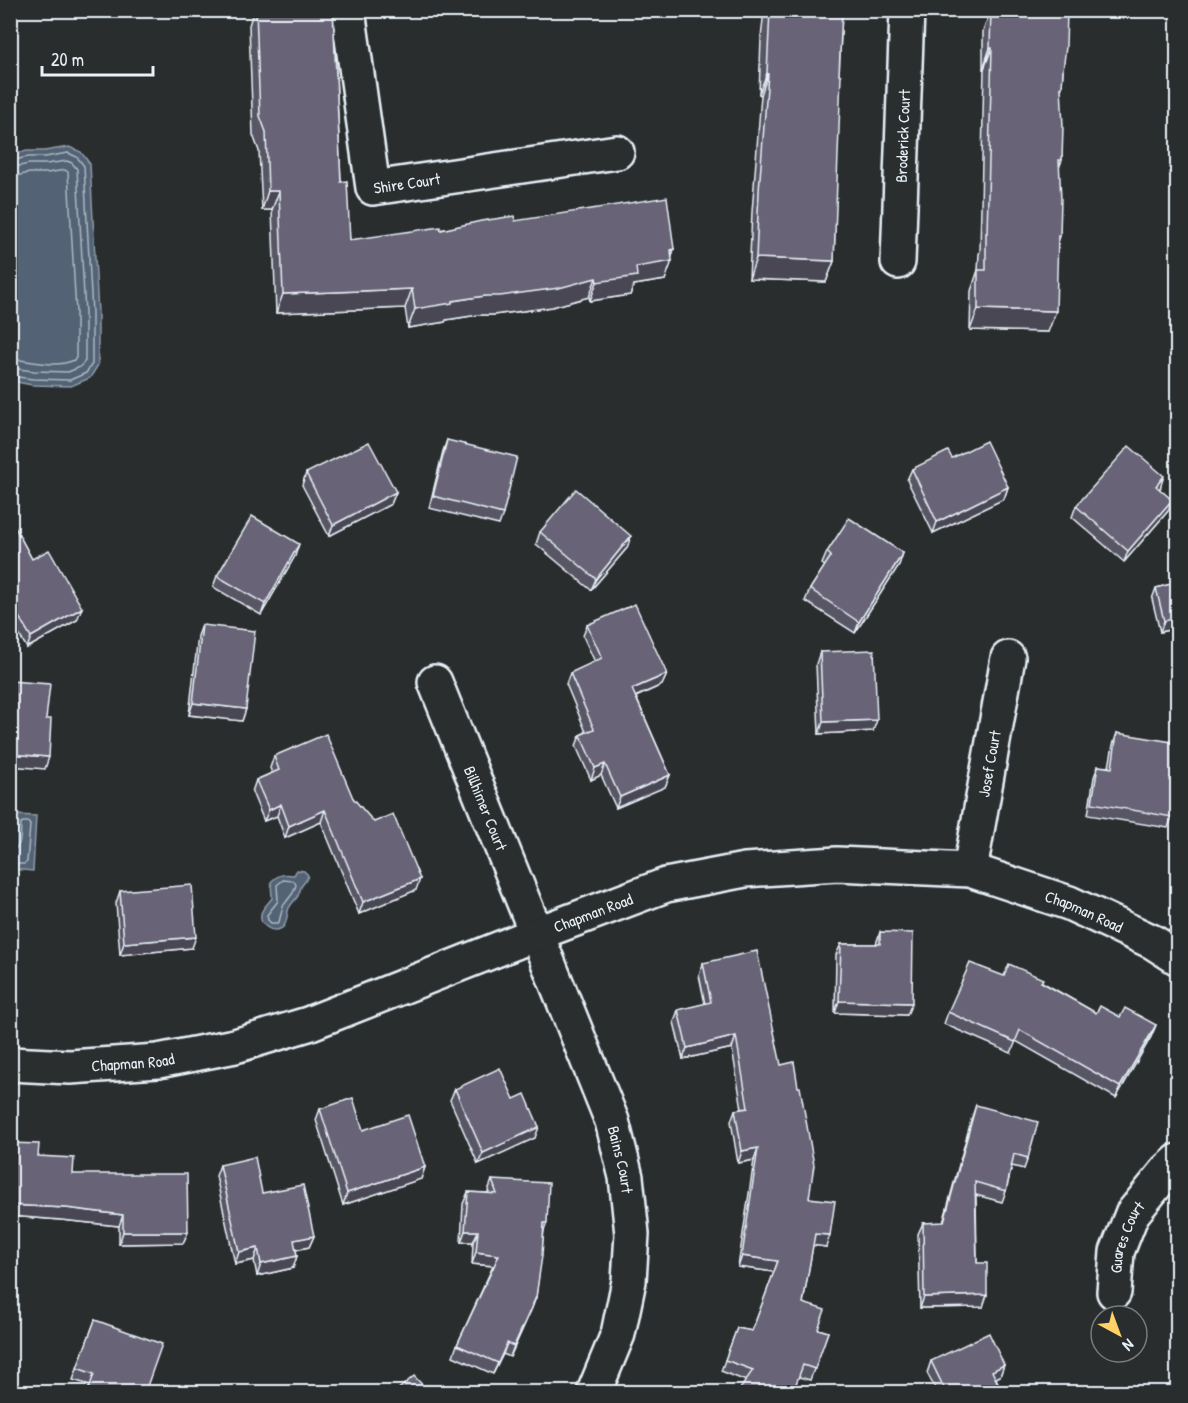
<svg xmlns="http://www.w3.org/2000/svg" width="1188" height="1403" viewBox="0 0 1188 1403" font-family="'Patrick Hand',sans-serif">
  <style>
    .water { fill: #526374; stroke: #8e9ca9; stroke-width: 1.5 }
    .lines { fill: none; stroke-linecap: round; stroke-linejoin: round }
    .shore { stroke: #acb8c3; stroke-width: 1.5 }
    .minor-casing { stroke: #e8f1f8; stroke-width: 38 }
    .minor { stroke: #2a2d2e; stroke-width: 33 }
    .wall { fill: #595665; stroke: #e8f1f8; stroke-width: 1.5 }
    .shaded-wall { fill: #484653; stroke: #e8f1f8; stroke-width: 1.5 }
    .building { fill: #676476; stroke: #e8f1f8; stroke-width: 1.5 }
    .labels { text-anchor: middle; dominant-baseline: central; stroke-width: 5; stroke-linejoin: round; paint-order: stroke }
    .street-label { font-size: 16px; fill: #e8f1f8; stroke: #2a2d2e }
  </style>
  <rect width="100%" height="100%" fill="#2a2d2e"/>
  <filter id="ink" filterUnits="userSpaceOnUse"><feTurbulence type="fractalNoise" baseFrequency=".0167" numOctaves="2"/><feDisplacementMap in="SourceGraphic" scale="12" xChannelSelector="R" yChannelSelector="G"/><feConvolveMatrix kernelMatrix="1 2 1 2 8 2 1 2 1" color-interpolation-filters="sRGB"/></filter>
  <g filter="url(#ink)">
    <g class="water">
      <polygon points="69,147 81,152 90,164 98,313 98,365 90,378 71,386 32,385 11,381 11,155 27,151 44,151"/>
      <polygon points="15,815 36,816 33,871 12,869"/>
      <path d="M 297,870 L 304,871 L 308,875 C 307,881 304,882 301,887 C 300,891 299,893 298,896 C 295,900 291,904 289,908 C 286,915 288,926 280,929 C 270,933 259,924 261,914 C 262,908 269,903 272,898 L 271,882 C 278,874 284,874 294,875 Z"/>
    </g>
    <g class="lines">
      <g class="shore">
        <polyline points="10,161 28,157 45,157 68,153 77,157 84,166 92,313 92,364 86,373 70,380 33,379 10,376"/>
        <polyline points="10,168 29,164 46,164 67,161 72,163 77,169 85,313 85,361 80,367 68,372 34,371 10,368"/>
        <path d="M 10,177 L 30,173 L 47,173 L 65,170 L 68,172 L 76,313 L 76,358 L 74,360 C 55,369 31,360 10,359"/>
        <path d="M 10,850 C 23,849 20,833 21,823 L 23,822 L 28,822 L 30,825 L 27,862 L 24,864 L 10,864"/>
        <polygon points="283,880 294,881 296,885 293,893 283,906 279,922 277,923 271,923 268,920 267,915 278,901 277,885"/>
      </g>
      <defs>
        <g id="minor">
          <path id="s1" d="M 348,10 L 373,188 L 617,152"/>
          <path id="s2" d="M 898,262 L 907,10"/>
          <path id="s3" d="M 435,682 L 612,1121 L 626,1177 L 632,1234 L 629,1281 L 618,1334 L 594,1392"/>
          <path id="s4" d="M 970,870 L 1008,658"/>
          <path id="s5" d="M 10,1064 L 70,1067 L 158,1061 L 235,1046 L 308,1024 L 536,934 L 666,885 L 745,870 L 837,864 L 970,870 L 1069,903 L 1153,942 L 1178,958"/>
          <path id="s6" d="M 1114,1292 L 1117,1252 L 1132,1214 L 1167,1171 L 1178,1161"/>
        </g>
      </defs>
      <use href="#minor" class="minor-casing"/>
      <use href="#minor" class="minor"/>
    </g>
    <g class="wall">
      <polygon points="254,10 333,10 341,182 350,240 515,221 674,249 665,280 634,285 630,295 590,301 589,297 552,307 493,315 478,315 446,320 445,322 408,328 405,308 276,313 272,210 262,210 259,151 253,135 249,25"/>
      <polygon points="764,10 843,10 842,13 839,75 834,261 826,282 749,279 752,212 761,95 759,94 761,38"/>
      <polygon points="991,10 1063,70 1062,87 1061,90 1062,160 1059,168 1060,236 1058,243 1048,332 970,330 971,291 978,270 979,254 980,251 984,69 983,69 983,31"/>
      <polygon points="447,440 503,514 499,525 429,508 443,451"/>
      <polygon points="952,458 1008,487 1004,499 933,533 907,480 912,469"/>
      <polygon points="306,473 396,492 391,504 329,536 302,485"/>
      <polygon points="1160,488 1159,489 1172,500 1168,511 1124,562 1072,517 1076,506"/>
      <polygon points="10,518 32,559 77,620 27,648 10,620"/>
      <polygon points="540,532 627,548 591,590 536,544"/>
      <polygon points="827,552 903,553 899,565 855,633 805,601 810,589 825,566 822,564"/>
      <polygon points="295,556 261,615 213,587 217,576"/>
      <polygon points="1178,582 1178,646 1173,629 1160,632 1152,599 1156,588"/>
      <polygon points="202,625 246,709 242,721 189,715 198,636"/>
      <polygon points="587,625 667,674 662,685 636,697 670,775 665,787 616,808 601,775 591,780 576,746 580,735 586,732 566,684 570,673 595,662 583,636"/>
      <polygon points="820,652 873,731 819,734 816,664"/>
      <polygon points="1117,733 1173,788 1172,817 1168,828 1088,815 1094,777 1098,766 1109,767 1113,745"/>
      <polygon points="274,756 353,798 416,890 359,914 321,822 285,838 277,816 264,821 252,792 256,780 272,773 270,768"/>
      <polygon points="120,891 192,948 120,955 116,903"/>
      <polygon points="880,932 907,1015 835,1013 836,955 841,944 876,944"/>
      <polygon points="703,963 809,1198 826,1247 813,1245 803,1303 818,1329 828,1332 810,1380 799,1377 746,1381 721,1371 737,1328 752,1331 774,1272 738,1267 754,1160 738,1163 731,1121 735,1110 742,1109 732,1048 683,1059 674,1022 678,1010 705,1004 699,975"/>
      <polygon points="1004,976 1042,982 1096,1013 1156,1025 1151,1037 1116,1098 1016,1041 1011,1053 944,1024 948,1012"/>
      <polygon points="455,1089 514,1099 535,1138 478,1164 450,1100"/>
      <polygon points="976,1105 1028,1158 1024,1169 1012,1166 1006,1191 1002,1202 976,1195 977,1263 983,1307 920,1308 918,1234 923,1223 943,1223 972,1117"/>
      <polygon points="320,1109 363,1130 425,1167 421,1179 343,1205 316,1120"/>
      <polygon points="38,1156 188,1232 183,1243 119,1244 119,1226 61,1220 10,1216"/>
      <polygon points="220,1165 262,1193 314,1236 309,1247 296,1250 297,1256 293,1268 257,1276 254,1260 235,1264 216,1176"/>
      <polygon points="492,1180 547,1223 544,1231 536,1297 532,1308 510,1357 503,1354 493,1374 453,1356 457,1345 493,1266 472,1264 473,1242 461,1242 463,1204 468,1192 489,1193 488,1191"/>
      <polygon points="95,1320 145,1392 87,1392 90,1385 73,1380"/>
      <polygon points="931,1361 1004,1365 1000,1376 996,1378 1002,1392 937,1392 927,1373"/>
    </g>
    <g class="shaded-wall">
      <polygon points="990,48 992,48 984,69 983,69"/>
      <polygon points="767,73 768,74 761,95 759,94"/>
      <polygon points="268,191 279,191 272,210 262,210"/>
      <polygon points="674,249 670,262 672,261 665,280 634,285 630,295 590,301 597,282"/>
      <polygon points="756,258 834,261 826,282 749,279"/>
      <polygon points="596,278 589,297 552,307 493,315 478,315 446,320 445,322 408,328 415,309 452,301"/>
      <polygon points="412,289 405,308 276,313 283,294"/>
      <polygon points="978,309 1056,311 1048,332 970,330"/>
      <polygon points="1164,476 1160,488 1152,497 1156,486"/>
      <polygon points="1008,487 1004,499 933,533 937,522"/>
      <polygon points="396,492 391,504 329,536 333,525"/>
      <polygon points="1172,500 1168,511 1124,562 1128,551"/>
      <polygon points="15,505 11,516 10,517 10,508"/>
      <polygon points="631,536 627,548 591,590 596,579"/>
      <polygon points="299,544 295,556 261,615 265,604"/>
      <polygon points="903,553 899,565 855,633 859,622"/>
      <polygon points="82,608 77,620 27,648 31,637"/>
      <polygon points="1177,617 1173,629 1160,632 1164,621"/>
      <polygon points="667,674 662,685 628,700 632,689"/>
      <polygon points="193,703 246,709 242,721 189,715"/>
      <polygon points="877,720 873,731 819,734 823,722"/>
      <polygon points="10,754 49,757 45,769 10,766"/>
      <polygon points="605,764 601,775 591,780 595,768"/>
      <polygon points="670,775 665,787 616,808 620,797"/>
      <polygon points="281,804 277,816 264,821 269,810"/>
      <polygon points="325,810 321,822 285,838 289,826"/>
      <polygon points="420,879 416,890 359,914 363,902"/>
      <polygon points="196,937 192,948 120,955 124,943"/>
      <polygon points="839,1001 912,1003 907,1015 835,1013"/>
      <polygon points="1156,1025 1151,1037 1116,1098 1120,1087"/>
      <polygon points="736,1036 732,1048 683,1059 687,1048"/>
      <polygon points="539,1127 535,1138 478,1164 483,1153"/>
      <polygon points="758,1148 754,1160 738,1163 742,1151"/>
      <polygon points="425,1167 421,1179 343,1205 347,1193"/>
      <polygon points="10,1205 66,1208 123,1215 119,1226 61,1220 10,1216"/>
      <polygon points="465,1231 478,1231 473,1242 461,1242"/>
      <polygon points="123,1232 188,1232 183,1243 119,1244"/>
      <polygon points="815,1234 830,1235 826,1247 811,1245"/>
      <polygon points="314,1236 309,1247 290,1251 294,1240"/>
      <polygon points="258,1248 254,1260 235,1264 239,1252"/>
      <polygon points="476,1252 499,1255 495,1266 472,1264"/>
      <polygon points="297,1256 293,1268 257,1276 261,1264"/>
      <polygon points="742,1256 778,1261 774,1272 738,1267"/>
      <polygon points="987,1295 983,1307 920,1308 924,1297"/>
      <polygon points="536,1297 532,1308 510,1357 514,1346"/>
      <polygon points="507,1343 503,1354 493,1374 498,1363"/>
      <polygon points="1004,1365 1000,1376 988,1382 992,1371"/>
    </g>
    <g class="building">
      <polygon points="256,10 333,10 341,182 347,181 350,240 440,227 441,230 481,221 514,216 515,221 667,197 674,249 671,250 672,261 636,267 637,276 597,282 596,278 559,288 500,296 485,296 452,301 452,303 415,309 412,289 283,294 279,191 268,191 266,132 260,116"/>
      <polygon points="770,10 842,10 839,75 841,75 834,261 756,258 759,191 768,74 767,73"/>
      <polygon points="991,10 1067,11 1066,47 1063,70 1062,87 1061,87 1063,126 1062,160 1059,160 1061,199 1060,236 1058,236 1056,311 978,309 978,270 986,270 986,233 987,233 992,48 990,48"/>
      <polygon points="447,440 517,457 503,514 433,496"/>
      <polygon points="986,441 1008,487 937,522 912,469 948,451 952,458"/>
      <polygon points="369,442 396,492 333,525 306,473"/>
      <polygon points="1129,446 1164,476 1156,486 1172,500 1128,551 1076,506"/>
      <polygon points="576,489 631,536 596,579 540,532"/>
      <polygon points="10,499 15,505 10,508"/>
      <polygon points="252,516 299,544 265,604 217,576"/>
      <polygon points="10,518 32,559 49,550 82,608 31,637 10,602"/>
      <polygon points="849,518 903,553 859,622 810,589 831,556 827,552"/>
      <polygon points="1178,582 1178,619 1177,617 1164,621 1156,588"/>
      <polygon points="635,604 667,674 632,689 670,775 620,797 605,764 595,768 580,735 594,729 570,673 602,658 587,625"/>
      <polygon points="202,625 255,631 246,709 193,703"/>
      <polygon points="874,650 877,720 823,722 820,652"/>
      <polygon points="10,681 50,684 46,719 51,719 49,757 10,754"/>
      <polygon points="1117,733 1178,743 1178,760 1173,788 1177,789 1172,817 1092,803 1098,766 1112,768"/>
      <polygon points="326,734 353,798 374,822 393,814 420,879 363,902 325,810 289,826 281,804 269,810 256,780 279,770 274,756"/>
      <polygon points="192,885 196,937 124,943 120,891"/>
      <polygon points="10,901 14,902 12,926 10,927"/>
      <polygon points="880,932 913,933 912,1003 839,1001 841,944 880,944"/>
      <polygon points="757,951 781,1065 794,1062 798,1087 800,1087 814,1165 809,1198 835,1201 830,1235 815,1234 803,1303 825,1310 818,1329 828,1332 815,1369 803,1365 793,1392 738,1392 753,1370 725,1360 737,1328 752,1331 778,1261 742,1256 758,1148 742,1151 735,1110 748,1108 736,1036 687,1048 678,1010 711,1002 703,963"/>
      <polygon points="970,963 1004,976 1009,964 1043,979 1041,982 1096,1013 1100,1006 1120,1017 1125,1008 1156,1025 1120,1087 1020,1030 1015,1042 948,1012"/>
      <polygon points="500,1068 514,1099 525,1094 539,1127 483,1153 455,1089"/>
      <polygon points="353,1098 363,1130 408,1115 425,1167 347,1193 320,1109"/>
      <polygon points="976,1105 1038,1122 1028,1158 1014,1154 1006,1191 975,1182 977,1263 987,1263 987,1295 924,1297 923,1223 944,1222"/>
      <polygon points="10,1143 39,1144 38,1156 74,1158 73,1174 187,1174 188,1232 123,1232 123,1215 66,1208 10,1205"/>
      <polygon points="255,1157 262,1193 303,1185 314,1236 294,1240 297,1256 261,1264 258,1248 239,1252 220,1165"/>
      <polygon points="492,1180 549,1183 547,1223 544,1223 542,1256 536,1297 514,1346 507,1343 498,1363 457,1345 499,1255 476,1252 478,1231 465,1231 468,1192 497,1194"/>
      <polygon points="95,1320 162,1344 145,1392 88,1392 94,1374 77,1368"/>
      <polygon points="989,1333 1004,1365 992,1371 1002,1392 946,1392 931,1361"/>
      <polygon points="414,1376 429,1392 395,1392"/>
      <polygon points="317,1386 319,1392 302,1392"/>
    </g>
  </g>
  <g class="labels">
    <g class="street-label">
      <text stroke="none"><textPath href="#s2" startOffset="126">Broderick Court</textPath></text>
      <text stroke="none"><textPath href="#s1" startOffset="214">Shire Court</textPath></text>
      <text stroke="none"><textPath href="#s4" startOffset="108">Josef Court</textPath></text>
      <text stroke="none"><textPath href="#s3" startOffset="136">Billhimer Court</textPath></text>
      <text stroke="none"><textPath href="#s5" startOffset="609">Chapman Road</textPath></text>
      <text stroke="none"><textPath href="#s5" startOffset="1114">Chapman Road</textPath></text>
      <text stroke="none"><textPath href="#s5" startOffset="123">Chapman Road</textPath></text>
      <text stroke="none"><textPath href="#s3" startOffset="513">Bains Court</textPath></text>
      <text stroke="none"><textPath href="#s6" startOffset="57">Guares Court</textPath></text>
    </g>
  </g>
  <rect width="1188" height="1403" fill="none" stroke="#2a2d2e" stroke-width="36"/>
  <rect x="18" y="18" width="1152" height="1367" fill="none" stroke="#e8f1f8" stroke-width="2" filter="url(#ink)"/>
  <g transform="translate(1119 1334) rotate(139)"><circle r="28" fill="#2a2d2e" stroke="#767b7f" stroke-width="1.5"/>
  <path d="M0-4.5L10 22L0 15L-10 22Z" fill="#ffd166"/>
  <text y="-9" font-size="16" font-weight="bold" text-anchor="middle" fill="#e8f1f8">N</text>
  </g>
  <path d="M42 66v9h111v-9" fill="none" stroke="#e8f1f8" stroke-width="3"/>
  <text x="51" y="66" font-size="18" fill="#e8f1f8" stroke="#2a2d2e" stroke-width="4.5" paint-order="stroke">20 m</text>
</svg>
